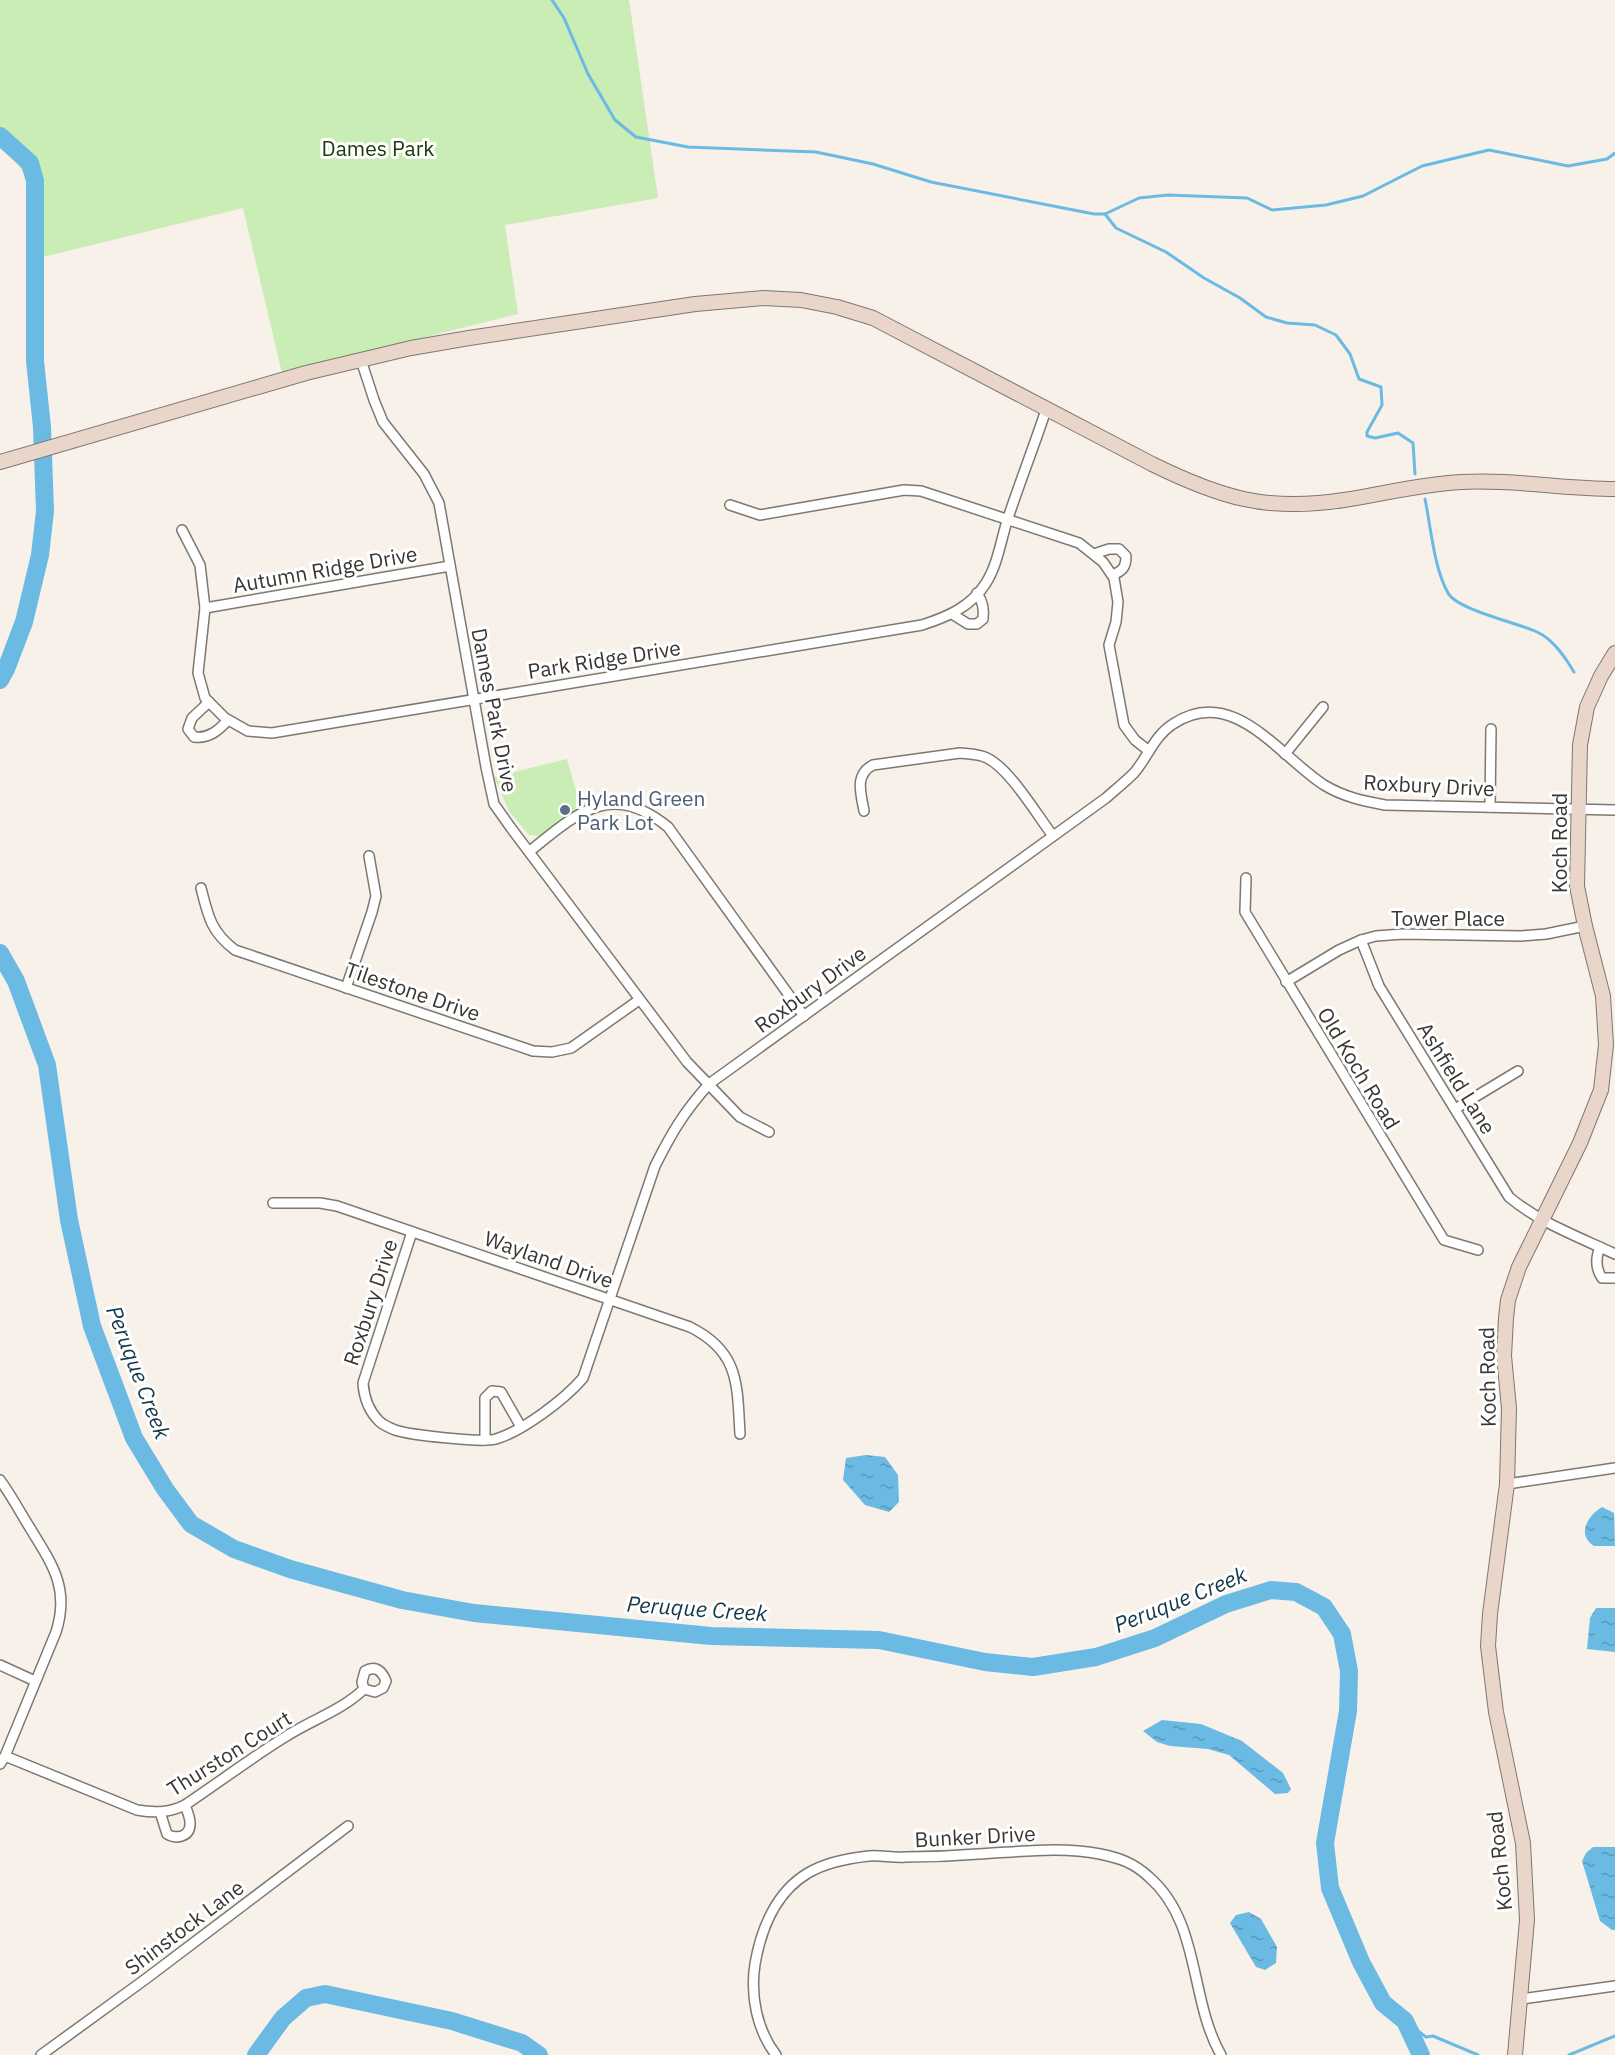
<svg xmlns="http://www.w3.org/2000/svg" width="1615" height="2055" viewBox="0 0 1615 2055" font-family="'IBM Plex Sans',sans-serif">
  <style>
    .green { fill: #caecb5 }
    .water { fill: url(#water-ripples) }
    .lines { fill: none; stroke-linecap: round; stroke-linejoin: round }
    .stream { stroke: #6abae4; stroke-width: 3 }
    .river { stroke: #6abae4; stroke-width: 18 }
    .street-casing { stroke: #7d7870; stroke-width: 12 }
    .secondary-casing { stroke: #7d7870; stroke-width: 16 }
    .street { stroke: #fff; stroke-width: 9 }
    .secondary { stroke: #ead5cb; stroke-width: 14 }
    .service-dot { fill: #5c6f8a; stroke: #fff; stroke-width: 2 }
    .labels { text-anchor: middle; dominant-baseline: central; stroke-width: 6; stroke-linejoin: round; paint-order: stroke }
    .park-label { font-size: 21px; fill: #20390a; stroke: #fff }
    .street-label { font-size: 21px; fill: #393633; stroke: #fff }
    .service-label { font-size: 21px; fill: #4e5e75; stroke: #fff; text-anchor: start }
    .water-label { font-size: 22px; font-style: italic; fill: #14384a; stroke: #fff }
  </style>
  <defs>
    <pattern id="water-ripples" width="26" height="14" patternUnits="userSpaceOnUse" patternTransform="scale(1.5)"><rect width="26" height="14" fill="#6abae4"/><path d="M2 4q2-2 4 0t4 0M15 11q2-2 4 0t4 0" fill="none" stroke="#5898b9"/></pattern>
  </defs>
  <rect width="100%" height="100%" fill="#f7f1e9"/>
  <g class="green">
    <polygon points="0,0 629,0 658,198 505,225 518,314 282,373 243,208 39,258 32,185 0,139"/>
    <polygon points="567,759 575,788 586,805 539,836 529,835 509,811 494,777"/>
  </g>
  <g class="water">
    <polygon points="866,1455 885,1457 898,1475 899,1502 889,1512 865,1505 843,1480 846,1458"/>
    <path d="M 1602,1507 L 1614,1513 L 1615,1546 L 1594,1546 C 1576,1535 1588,1515 1602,1507 Z"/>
    <polygon points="1596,1608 1615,1608 1615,1652 1587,1649 1590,1618"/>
    <polygon points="1162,1720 1201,1724 1242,1741 1283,1773 1291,1789 1288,1793 1275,1794 1229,1755 1208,1749 1170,1746 1157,1742 1143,1731"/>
    <polygon points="1593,1847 1615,1847 1615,1930 1612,1930 1600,1921 1582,1861 1586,1853"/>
    <polygon points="1249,1912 1261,1919 1277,1947 1276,1963 1265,1970 1256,1967 1230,1923 1236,1915"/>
  </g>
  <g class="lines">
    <g class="stream">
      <polyline points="552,0 564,18 588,74 615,120 636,137 688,147 816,152 873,164 931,182 1094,214 1105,214 1139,198 1168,195 1247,198 1272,210 1326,205 1363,196 1422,166 1489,150 1568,166 1607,159 1615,153"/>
      <polyline points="1105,214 1116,228 1166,252 1204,278 1240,298 1266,317 1287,323 1315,325 1336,335 1350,354 1359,379 1381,387 1382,405 1367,432 1367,436 1375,438 1398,433 1413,443 1415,474"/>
      <path d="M 1425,499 C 1431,528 1434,568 1448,593 C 1457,610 1519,623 1537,632 C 1553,639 1565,657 1574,672"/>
      <polyline points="1405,2021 1426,2037 1433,2036 1478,2055"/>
      <polyline points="1569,2055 1615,2036"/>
    </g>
    <g class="river">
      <polyline points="0,136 30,163 35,181 35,361 42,427 45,511 40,555 24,622 6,669 0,680"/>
      <polyline points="0,953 16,981 47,1065 69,1220 92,1326 134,1438 165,1489 191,1524 234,1549 290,1569 402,1600 474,1613 711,1636 879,1640 985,1662 1033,1667 1096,1657 1155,1638 1226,1604 1271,1590 1296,1592 1324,1607 1342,1634 1349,1671 1348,1711 1325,1843 1330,1888 1361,1962 1383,2003 1405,2021 1421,2055"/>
      <polyline points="256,2055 283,2018 306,1998 325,1994 452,2021 522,2043 539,2055"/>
    </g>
    <defs>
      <g id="street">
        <polyline points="361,360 374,400 383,422 424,474 439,503 486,767 494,804 511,828 687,1062 740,1117 769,1132"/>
        <polyline points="730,505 760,515 904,490 921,491 1079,543 1103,562 1114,578 1118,602 1116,622 1109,645 1124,725 1135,740 1149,751"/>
        <path d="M 182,530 L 200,565 L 205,608 L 198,673 L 205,698 L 225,718 L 248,731 L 272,733 L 922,625 C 947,617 971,607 986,583 C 998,564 1001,539 1008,518 C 1020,482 1034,446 1046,410"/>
        <path d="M 1094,554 L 1109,549 L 1119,549 L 1126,556 C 1126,567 1123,571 1112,575"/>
        <polyline points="205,608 450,566"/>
        <path d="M 952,614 L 968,624 L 977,624 L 983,619 C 984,609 983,602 977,593"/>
        <path d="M 209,702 L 192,718 L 188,729 L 194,737 C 209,739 219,730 228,720"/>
        <polyline points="1285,754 1323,707"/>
        <polyline points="1490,807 1491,729"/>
        <path d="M 864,811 C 861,793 854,775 873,765 L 960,753 C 969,754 979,754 987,758 C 1010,769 1037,815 1053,836"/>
        <path d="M 530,851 C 576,814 611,780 668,827 L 804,1016"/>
        <polyline points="1246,878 1245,912 1444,1240 1478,1250"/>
        <path d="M 201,888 C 208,916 211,932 235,950 L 533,1051 L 552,1052 L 571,1048 L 639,1000"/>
        <path d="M 1361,940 L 1379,986 L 1509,1197 C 1540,1223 1579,1237 1615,1254"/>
        <polyline points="1286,982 1339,950 1361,940 1376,936 1403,934 1521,936 1546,934 1585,926"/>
        <polyline points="346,988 372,912 376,896 369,856"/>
        <polyline points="1455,1109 1518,1071"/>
        <path d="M 273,1203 L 320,1203 L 337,1206 L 690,1327 C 740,1352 737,1385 740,1434"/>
        <path d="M 412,1232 L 363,1383 C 364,1398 368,1410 379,1421 C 382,1424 390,1428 395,1430 C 410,1435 482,1443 496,1439 C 523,1431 565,1399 583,1378 L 655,1166 C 672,1132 684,1112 709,1084 L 1106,798 C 1115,790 1125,782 1134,773 C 1148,757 1154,736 1173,724 C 1233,684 1279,756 1324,785 C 1344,797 1363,801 1385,805 L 1615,810"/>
        <path d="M 1600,1247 C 1596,1257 1595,1268 1602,1278 L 1615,1278"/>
        <polyline points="485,1440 485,1398 492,1391 501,1392 521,1427"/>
        <path d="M 0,1480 C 11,1495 20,1512 30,1528 C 52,1564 70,1588 56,1632 L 5,1756 L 0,1764"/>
        <polyline points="1507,1484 1615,1468"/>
        <polyline points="0,1665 35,1681"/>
        <path d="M 5,1756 L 137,1810 C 154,1813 169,1813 185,1805 C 218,1783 251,1758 285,1737 C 311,1720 341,1711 364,1689 L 375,1692 L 383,1688 L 386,1681 C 382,1671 376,1665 365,1671 L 362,1682 L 364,1689"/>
        <path d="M 160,1812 L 167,1834 C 175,1839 189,1838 190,1825 C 191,1819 187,1811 185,1805"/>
        <polyline points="1521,1999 1615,1986"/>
        <polyline points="41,2055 147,1978 348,1826"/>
        <path d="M 776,2055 C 757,2030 750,1996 755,1964 C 761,1929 776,1892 808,1873 C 825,1863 850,1858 869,1856 C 881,1855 893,1858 905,1857 C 930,1857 954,1856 978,1854 C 1019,1852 1060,1846 1100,1854 C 1120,1858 1134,1863 1149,1877 C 1201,1922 1189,1999 1221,2055"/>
      </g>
      <g id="secondary">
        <path d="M 0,462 L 306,373 L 411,348 L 469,338 L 695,304 L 764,298 L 801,300 L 837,307 L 873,318 L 1152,464 C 1221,498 1267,512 1344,500 C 1383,494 1421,484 1461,482 C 1512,479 1564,489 1615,489"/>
        <polyline points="1515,2055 1527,1920 1523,1843 1496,1712 1488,1646 1490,1614 1507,1484 1509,1408 1504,1356 1506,1318 1508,1300 1519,1267 1580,1143 1601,1090 1606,1045 1603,996 1585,926 1577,886 1580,745 1587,707 1601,676 1615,653"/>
      </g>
    </defs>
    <use href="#street" class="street-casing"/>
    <use href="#secondary" class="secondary-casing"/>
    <use href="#street" class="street"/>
    <use href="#secondary" class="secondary"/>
  </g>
  <circle class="service-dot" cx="565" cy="810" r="6"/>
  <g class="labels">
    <g class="park-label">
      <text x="378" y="148">Dames Park</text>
    </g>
    <g class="street-label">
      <text transform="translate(325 569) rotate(-10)">Autumn Ridge Drive</text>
      <text transform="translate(604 659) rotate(-9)">Park Ridge Drive</text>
      <text transform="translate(495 710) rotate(79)">Dames Park Drive</text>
      <text transform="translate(1429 785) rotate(3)">Roxbury Drive</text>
      <text transform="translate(1559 843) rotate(-90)">Koch Road</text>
      <text x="1448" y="918">Tower Place</text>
      <text transform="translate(810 989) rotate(-36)">Roxbury Drive</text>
      <text transform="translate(413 991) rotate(19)">Tilestone Drive</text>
      <text transform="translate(1359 1068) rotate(59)">Old Koch Road</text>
      <text transform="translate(1457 1078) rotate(58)">Ashfield Lane</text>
      <text transform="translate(549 1259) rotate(19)">Wayland Drive</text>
      <text transform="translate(370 1302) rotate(-72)">Roxbury Drive</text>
      <text transform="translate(1487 1377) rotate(-91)">Koch Road</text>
      <text transform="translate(229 1753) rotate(-32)">Thurston Court</text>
      <text transform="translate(975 1836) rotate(-3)">Bunker Drive</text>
      <text transform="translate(1499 1861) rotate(-96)">Koch Road</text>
      <text transform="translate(184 1927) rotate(-37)">Shinstock Lane</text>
    </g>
    <g class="service-label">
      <text x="577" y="798">Hyland Green<tspan x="577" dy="24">Park Lot</tspan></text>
    </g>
    <g class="water-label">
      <text transform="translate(139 1372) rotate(69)">Peruque Creek</text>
      <text transform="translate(1180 1599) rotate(-22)">Peruque Creek</text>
      <text transform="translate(697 1608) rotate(4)">Peruque Creek</text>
    </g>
  </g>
</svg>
